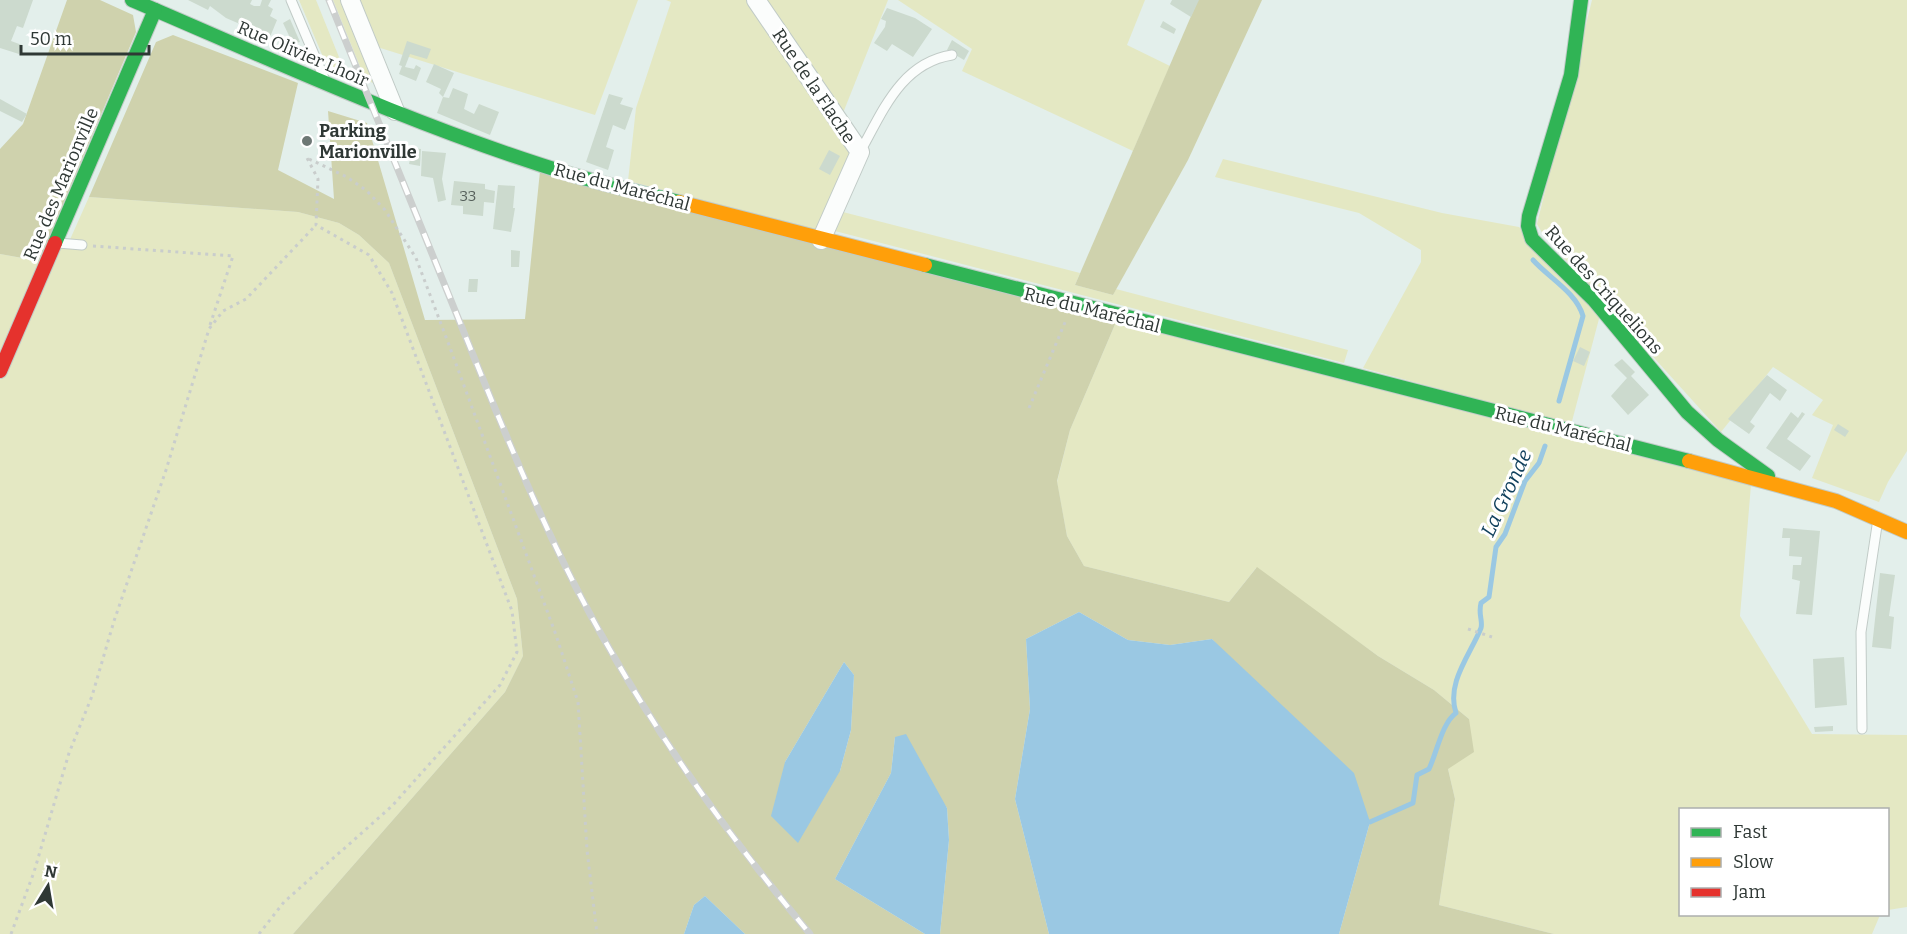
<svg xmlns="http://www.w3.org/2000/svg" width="1907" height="934" viewBox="0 0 1907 934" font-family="Bitter,serif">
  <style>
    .green { fill: #e4e8c3 }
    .forest { fill: #cfd2ad; fill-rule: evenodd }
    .water { fill: #9ac8e3 }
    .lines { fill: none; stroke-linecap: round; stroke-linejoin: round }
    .stream { stroke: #9ac8e3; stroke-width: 5 }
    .building { fill: #ccdace }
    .lane-casing { stroke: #c1cbc7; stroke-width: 11 }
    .street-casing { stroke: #c1cbc7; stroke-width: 20 }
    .fast-casing { stroke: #c1cbc7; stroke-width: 16 }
    .slow-casing { stroke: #c1cbc7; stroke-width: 16 }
    .jam-casing { stroke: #c1cbc7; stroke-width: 16 }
    .path { stroke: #c9cdcc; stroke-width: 3; stroke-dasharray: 3 4.5; stroke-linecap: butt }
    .lane { stroke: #fbfdfc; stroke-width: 9 }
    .street { stroke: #fbfdfc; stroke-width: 18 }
    .fast { stroke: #30b455; stroke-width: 14 }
    .slow { stroke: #ff9f0a; stroke-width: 14 }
    .jam { stroke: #e5322d; stroke-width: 14 }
    .rail-casing { stroke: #cccfce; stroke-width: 7 }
    .rail { stroke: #fff; stroke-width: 4.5; stroke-dasharray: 14; stroke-linecap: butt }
    .poi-dot { fill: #6e7875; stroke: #fff; stroke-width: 2 }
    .labels { text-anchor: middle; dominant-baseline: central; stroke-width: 6; stroke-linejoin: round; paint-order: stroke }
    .number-label { font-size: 15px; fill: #56605b }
    .street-label { font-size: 18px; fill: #2f3835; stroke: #fff }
    .poi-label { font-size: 18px; font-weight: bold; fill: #2f3835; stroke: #fff; text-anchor: start }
    .water-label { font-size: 20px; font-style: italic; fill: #11415d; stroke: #fff }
  </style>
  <rect width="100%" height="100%" fill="#e3efeb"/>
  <g class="green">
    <polygon points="299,0 316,0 345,72 326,64"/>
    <polygon points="333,0 344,0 379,86 365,79"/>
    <polygon points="355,0 638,0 595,115 374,46"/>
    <polygon points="666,0 750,0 854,151 818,230 628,181 636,108 671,2"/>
    <polygon points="761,0 888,0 841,118"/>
    <polygon points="898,0 1145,0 1127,45 1170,66 1133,151 962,71 972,49"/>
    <polygon points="1592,0 1907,0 1907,451 1888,482 1879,502 1812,478 1833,425 1812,415 1823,400 1773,367 1721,432 1544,236 1537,224"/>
    <polygon points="1223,159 1442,213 1519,227 1600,315 1571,425 1363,368 1421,262 1421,250 1359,213 1215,177"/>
    <polygon points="89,197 298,212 339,223 359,235 389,263 517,599 523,656 505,692 293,934 0,934 0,254 38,261 68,244"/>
    <polygon points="839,211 1080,273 1075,285 1113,295 1116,289 1348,350 1344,363 835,231"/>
    <polygon points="1116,322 1751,485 1740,616 1812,734 1907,735 1907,907 1888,910 1888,810 1680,810 1680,914 1880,915 1872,934 1554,934 1439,905 1455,799 1448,769 1469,719 1434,690 1378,656 1256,568 1229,602 1084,566 1067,536 1057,482 1070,430"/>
  </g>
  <g class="forest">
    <polygon points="67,0 100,0 133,15 136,32 39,261 0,254 0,149 23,124"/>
    <polygon points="1198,0 1262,0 1188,160 1113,295 1075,285"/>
    <path d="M 173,35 L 298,83 L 278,170 L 334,199 L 328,111 L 367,123 L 425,320 L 525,319 L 540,171 L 1116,322 L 1070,430 L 1057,481 L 1067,536 L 1084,566 L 1229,602 L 1257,567 L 1378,656 L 1434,690 L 1469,719 L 1474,752 L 1448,769 L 1455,799 L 1439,905 L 1554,934 L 1339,934 L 1370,822 L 1212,639 L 1170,645 L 1128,640 L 1079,612 L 1026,639 L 1030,709 L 1015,799 L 1049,934 L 940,934 L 949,840 L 947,808 L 895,737 L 891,773 L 835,879 L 925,934 L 745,934 L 705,896 L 694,905 L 684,934 L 293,934 L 505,692 L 523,656 L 517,599 L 389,263 L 359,235 L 339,223 L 298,212 L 89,197 L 156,42 ZM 844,662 L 854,675 L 851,730 L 840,771 L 785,762 Z"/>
  </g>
  <g class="water">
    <polygon points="1079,612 1128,640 1170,645 1212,639 1354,773 1370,822 1339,934 1049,934 1015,799 1030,709 1026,639"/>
    <polygon points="844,662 854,675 851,730 840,771 798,843 771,816 785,762"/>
    <polygon points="906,734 947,808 949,840 940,934 925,934 835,879 891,773 895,737"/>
    <polygon points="705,896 745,934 684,934 694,905"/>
  </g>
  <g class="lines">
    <g class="stream">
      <path d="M 1533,260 C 1549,278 1576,292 1583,316 L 1559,401"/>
      <path d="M 1370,822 L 1413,803 L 1417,775 L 1429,769 C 1437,752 1442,723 1456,713 C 1446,683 1470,655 1481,628 C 1483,620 1478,615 1481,603 L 1489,597 L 1496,547 L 1505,534 L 1525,481 L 1539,463 L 1545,446"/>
    </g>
  </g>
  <g class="building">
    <polygon points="0,0 33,0 23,28 17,26 11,41 22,45 19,54 0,48"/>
    <polygon points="188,0 252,0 250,4 254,6 260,6 262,0 271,0 268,6 273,9 270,16 277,20 270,37 226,18 210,6 208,10"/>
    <polygon points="1172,0 1199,0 1191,17 1170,4"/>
    <polygon points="887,8 915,18 932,29 913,57 892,44 887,51 874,43 885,27 886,21 881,19"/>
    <polygon points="290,19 300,42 293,44 283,23"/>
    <polygon points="1163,21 1176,29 1174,34 1160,27"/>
    <polygon points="952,40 969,51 964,60 947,50"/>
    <polygon points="407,41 431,49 427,59 410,54 405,67 414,69 416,65 421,68 416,81 399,74 402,66 399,65"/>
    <polygon points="434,64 454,73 443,97 439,93 441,89 426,82"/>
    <polygon points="453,88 468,94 464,109 474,114 479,104 499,112 490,135 437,113 443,97 449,98"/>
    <polygon points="609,94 623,98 620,104 633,108 625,130 613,125 606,147 614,150 608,170 586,162"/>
    <polygon points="0,99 27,114 22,122 0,111"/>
    <polygon points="412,148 421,149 420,166 409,164"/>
    <polygon points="829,150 840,156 830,175 819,169"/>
    <polygon points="422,151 446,153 442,179 446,200 438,202 433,178 421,176"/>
    <polygon points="454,181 485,184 485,189 495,191 494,203 484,202 483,216 463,214 463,206 451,205"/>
    <polygon points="498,185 515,186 513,208 515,208 511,232 493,229"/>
    <polygon points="511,250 520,251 519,267 511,267"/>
    <polygon points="469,279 478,279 477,292 468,292"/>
    <polygon points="1580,347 1590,352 1584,366 1573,361"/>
    <polygon points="1622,359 1635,372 1631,376 1649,395 1628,415 1611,396 1627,378 1614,365"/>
    <polygon points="1767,375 1787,390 1780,401 1770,393 1750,422 1755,426 1749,434 1728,419"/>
    <polygon points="1791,412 1798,418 1802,412 1805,414 1787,439 1811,456 1800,471 1766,448"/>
    <polygon points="1838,424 1849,431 1845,437 1834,430"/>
    <polygon points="1783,528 1820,531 1812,615 1796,614 1800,581 1792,579 1793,565 1801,565 1802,557 1789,556 1790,538 1782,538"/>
    <polygon points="1880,573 1895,575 1889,616 1894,617 1891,649 1872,647"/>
    <polygon points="1844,657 1847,705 1815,708 1813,659"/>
    <polygon points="1833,726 1833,731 1815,732 1814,727"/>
  </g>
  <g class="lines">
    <defs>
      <g id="lane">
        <polyline points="291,0 324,78"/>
        <path d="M 860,152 C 883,111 901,63 952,55"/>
        <polyline points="58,243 82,245"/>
        <polyline points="1862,729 1861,632 1878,519"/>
      </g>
      <g id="street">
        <polyline points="350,0 395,111"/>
        <polyline points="756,0 860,152 821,240"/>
      </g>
      <g id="fast">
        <path d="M 132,0 C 277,62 421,129 573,175 C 607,185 643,193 679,202"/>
        <polyline points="1581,0 1571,75 1529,216 1528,226 1532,239 1594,300 1687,412 1718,440 1768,476"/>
        <polyline points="55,243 155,10"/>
        <polyline points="925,265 1689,461"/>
      </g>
      <g id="slow">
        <polyline points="679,202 925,265"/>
        <polyline points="1689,461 1836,501 1907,532"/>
      </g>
      <polyline id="jam" points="0,371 55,243"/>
    </defs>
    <use href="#lane" class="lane-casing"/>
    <use href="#street" class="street-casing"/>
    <use href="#fast" class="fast-casing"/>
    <use href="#slow" class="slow-casing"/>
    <use href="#jam" class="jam-casing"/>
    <g class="path">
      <polyline points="309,159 347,177 367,191 385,210 416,258 449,345 556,635 578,702 587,850 597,934"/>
      <polyline points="93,246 233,256 210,325"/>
      <polyline points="1029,408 1066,320"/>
      <polyline points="1468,629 1492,637"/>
      <polyline points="11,934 34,872 69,753 92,696 114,621 166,470 209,329 223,311 246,299 316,225"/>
      <polyline points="259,934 284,902 392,806 500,685 517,652 512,611 392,293 369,255 316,225 318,179 307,158"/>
    </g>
    <use href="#lane" class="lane"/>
    <use href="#street" class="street"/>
    <use href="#fast" class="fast"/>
    <use href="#slow" class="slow"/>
    <use href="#jam" class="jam"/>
    <defs>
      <path id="rail" d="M 329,0 C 374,112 420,223 465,335 C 508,441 551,548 609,648 C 667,750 735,844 810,934"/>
    </defs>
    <use href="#rail" class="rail-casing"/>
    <use href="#rail" class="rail"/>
  </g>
  <circle class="poi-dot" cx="307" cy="141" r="6"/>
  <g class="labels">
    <g class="number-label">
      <text x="468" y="196">33</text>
    </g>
    <g class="street-label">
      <text transform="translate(303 54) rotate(23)">Rue Olivier Lhoir</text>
      <text transform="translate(814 86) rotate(56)">Rue de la Flache</text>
      <text transform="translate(61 184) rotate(-67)">Rue des Marionville</text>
      <text transform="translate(622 187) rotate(15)">Rue du Maréchal</text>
      <text transform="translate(1604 290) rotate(48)">Rue des Criquelions</text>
      <text transform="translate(1092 310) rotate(14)">Rue du Maréchal</text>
      <text transform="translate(1563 429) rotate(14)">Rue du Maréchal</text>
    </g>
    <g class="poi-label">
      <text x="319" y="131">Parking<tspan x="319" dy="21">Marionville</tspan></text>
    </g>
    <g class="water-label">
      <text transform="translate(1506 493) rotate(-65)">La Gronde</text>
    </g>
  </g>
  <rect x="1679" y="808" width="210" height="108" fill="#ffffff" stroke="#acafae" stroke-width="1.5"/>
  <rect x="1691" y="828" width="30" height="9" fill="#30b455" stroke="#acafae" stroke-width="1.5"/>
  <text x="1733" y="838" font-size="18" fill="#2f3835">Fast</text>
  <rect x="1691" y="858" width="30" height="9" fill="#ff9f0a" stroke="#acafae" stroke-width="1.5"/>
  <text x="1733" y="868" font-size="18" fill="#2f3835">Slow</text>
  <rect x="1691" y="888" width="30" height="9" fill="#e5322d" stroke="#acafae" stroke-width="1.5"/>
  <text x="1733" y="898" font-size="18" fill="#2f3835">Jam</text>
  <g transform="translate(48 886) rotate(11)" stroke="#ffffff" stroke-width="4.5" paint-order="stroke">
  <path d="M0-4.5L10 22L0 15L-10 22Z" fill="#2f3835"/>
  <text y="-9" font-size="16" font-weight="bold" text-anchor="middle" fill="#2f3835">N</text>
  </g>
  <path d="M21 45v9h128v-9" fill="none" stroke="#2f3835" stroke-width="3"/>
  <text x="30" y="45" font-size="18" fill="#2f3835" stroke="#ffffff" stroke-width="4.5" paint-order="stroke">50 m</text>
</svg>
